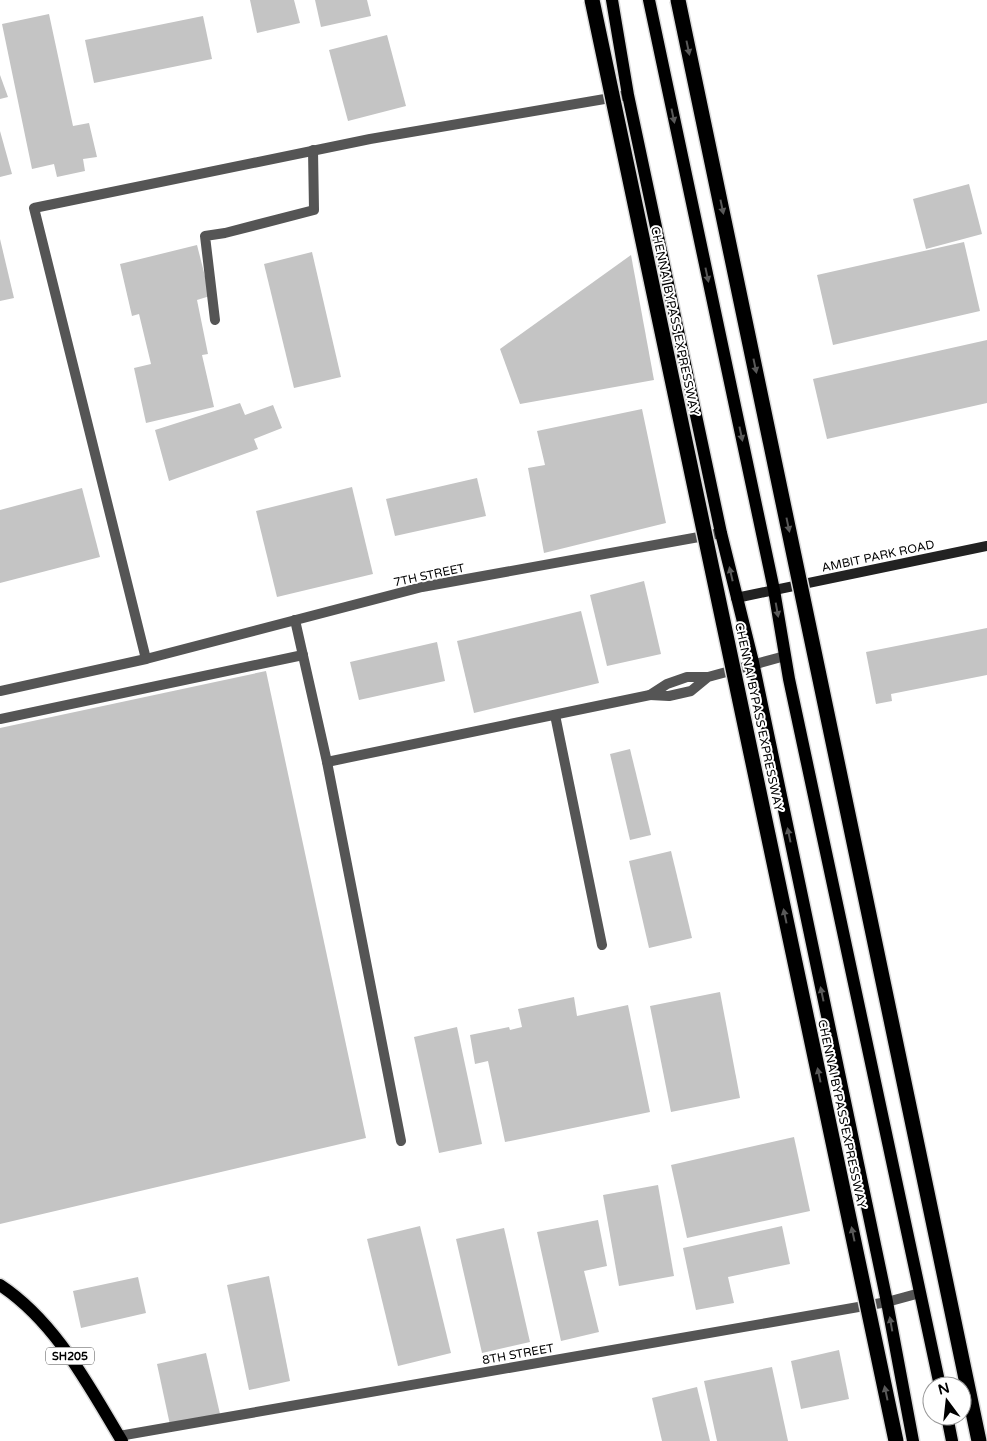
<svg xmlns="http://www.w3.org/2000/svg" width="987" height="1441" viewBox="0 0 987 1441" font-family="'Varela Round',sans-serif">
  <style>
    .building { fill: #c4c4c4 }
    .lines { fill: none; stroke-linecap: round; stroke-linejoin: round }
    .primary-casing { stroke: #dbdbdb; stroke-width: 15 }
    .lane { stroke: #555; stroke-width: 10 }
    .street { stroke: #555; stroke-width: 10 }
    .secondary { stroke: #222; stroke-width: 10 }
    .primary { stroke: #000; stroke-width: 12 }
    .highway-bridge-casing { stroke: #dbdbdb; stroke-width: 18; stroke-linecap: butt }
    .highway-bridge { stroke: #000; stroke-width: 15 }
    .oneway { fill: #595959 }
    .labels { text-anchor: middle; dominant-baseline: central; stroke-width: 4; stroke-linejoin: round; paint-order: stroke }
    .shield { fill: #fff; stroke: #4c4c4c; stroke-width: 1 }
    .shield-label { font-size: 11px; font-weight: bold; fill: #000 }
    .street-label { font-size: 12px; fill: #000; stroke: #fff }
  </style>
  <rect width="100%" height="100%" fill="#fff"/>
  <g class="building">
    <polygon points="250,0 294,0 300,23 257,33"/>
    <polygon points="315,0 367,0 371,16 321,27"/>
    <polygon points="49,14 73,126 89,123 97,157 83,159 85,171 57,177 54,164 32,169 2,24"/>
    <polygon points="203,16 212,59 94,83 85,40"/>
    <polygon points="387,35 406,106 348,121 329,50"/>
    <polygon points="0,75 8,97 0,99"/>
    <polygon points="0,131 12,174 0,177"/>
    <polygon points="969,184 982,234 926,249 913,199"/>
    <polygon points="0,239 14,298 0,301"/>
    <polygon points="964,242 980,311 833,345 817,275"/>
    <polygon points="197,245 210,296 197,300 208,354 202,355 214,407 146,423 134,368 151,364 139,314 132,316 120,264"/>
    <polygon points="312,252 341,377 294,388 264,264"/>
    <polygon points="631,255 654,380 520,404 500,349"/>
    <polygon points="987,340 987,403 827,439 813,379"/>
    <polygon points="240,403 245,415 273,405 282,428 254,439 258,449 169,481 155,430"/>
    <polygon points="642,409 666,523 544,553 528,468 545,465 537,431"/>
    <polygon points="477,478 486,516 395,536 386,499"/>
    <polygon points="352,487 373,574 277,597 256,511"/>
    <polygon points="82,488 100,557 0,583 0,510"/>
    <polygon points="644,581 661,654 607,666 590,595"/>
    <polygon points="581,611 599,683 474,713 457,641"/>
    <polygon points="987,628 987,675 891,694 892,701 876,704 866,652"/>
    <polygon points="437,642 445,681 359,700 350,662"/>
    <polygon points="266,671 366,1138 0,1224 0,728"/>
    <polygon points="630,749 651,835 630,840 610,754"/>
    <polygon points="671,851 692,938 649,948 629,861"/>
    <polygon points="720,992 740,1098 671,1112 650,1006"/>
    <polygon points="574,997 577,1016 628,1005 650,1112 505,1142 488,1061 475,1064 470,1035 509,1027 510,1030 522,1027 518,1009"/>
    <polygon points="457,1027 482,1144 439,1153 414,1037"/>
    <polygon points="794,1137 810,1211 687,1238 671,1165"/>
    <polygon points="658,1185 674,1276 619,1286 603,1195"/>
    <polygon points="598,1220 607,1266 584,1271 599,1332 561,1341 537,1232"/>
    <polygon points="420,1226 451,1353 398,1366 367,1239"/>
    <polygon points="782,1226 790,1264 728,1277 734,1303 696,1310 683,1248"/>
    <polygon points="504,1228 530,1342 482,1353 456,1239"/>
    <polygon points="269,1276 290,1381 249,1390 227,1285"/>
    <polygon points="138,1277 146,1313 81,1328 73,1291"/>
    <polygon points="839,1350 849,1399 801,1409 791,1361"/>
    <polygon points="206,1353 220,1414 170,1425 157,1364"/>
    <polygon points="772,1367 788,1441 717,1441 704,1381"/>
    <polygon points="697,1387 710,1441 662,1441 652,1398"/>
  </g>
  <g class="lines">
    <defs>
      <g id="primary">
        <polyline points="612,0 628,95 721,533 753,662 887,1302 913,1441"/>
        <polyline points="649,0 774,590 789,679 940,1386"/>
        <path d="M 0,1285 C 56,1322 88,1385 122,1441"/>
        <polyline points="947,1416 952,1441"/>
      </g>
    </defs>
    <use href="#primary" class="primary-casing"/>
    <g class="lane">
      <polyline points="295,620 327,762 650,695"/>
      <polyline points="708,677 691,691 669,696 650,695 667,684 687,677 708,677 785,656"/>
      <polyline points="555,715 602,945"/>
      <polyline points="0,719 303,655"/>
      <polyline points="327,762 401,1141"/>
    </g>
    <g class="street">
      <polyline points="215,320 205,236 225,233 314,210 313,150"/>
      <polyline points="146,659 34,208 370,139 628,95"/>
      <polyline points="0,691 146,659 422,587 721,533"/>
      <polyline points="119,1436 887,1302 920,1293"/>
    </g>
    <polyline class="secondary" points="736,598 987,546"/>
    <use href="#primary" class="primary"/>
    <defs>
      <g id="highway-bridge">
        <polyline points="592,0 896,1441"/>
        <polyline points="678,0 979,1441"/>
      </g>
    </defs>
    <use href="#highway-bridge" class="highway-bridge-casing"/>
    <use href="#highway-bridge" class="highway-bridge"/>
  </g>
  <defs><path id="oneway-solid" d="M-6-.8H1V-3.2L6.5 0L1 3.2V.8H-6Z" transform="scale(1.25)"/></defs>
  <g class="oneway">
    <use href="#oneway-solid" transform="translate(688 48) rotate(78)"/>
    <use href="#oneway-solid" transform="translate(673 116) rotate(78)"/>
    <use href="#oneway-solid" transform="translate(722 207) rotate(78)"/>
    <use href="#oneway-solid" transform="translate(707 275) rotate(78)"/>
    <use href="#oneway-solid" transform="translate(755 366) rotate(78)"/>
    <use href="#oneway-solid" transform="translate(741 434) rotate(78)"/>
    <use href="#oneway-solid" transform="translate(788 525) rotate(78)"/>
    <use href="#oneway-solid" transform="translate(731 574) rotate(-103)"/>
    <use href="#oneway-solid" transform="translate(777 610) rotate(80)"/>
    <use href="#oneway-solid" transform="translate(789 835) rotate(-102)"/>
    <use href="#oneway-solid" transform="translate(785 916) rotate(-102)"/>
    <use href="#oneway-solid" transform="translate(822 994) rotate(-102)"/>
    <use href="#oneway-solid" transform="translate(819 1075) rotate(-102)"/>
    <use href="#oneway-solid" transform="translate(853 1234) rotate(-102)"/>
    <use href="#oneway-solid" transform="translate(891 1324) rotate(-100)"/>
    <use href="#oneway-solid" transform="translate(886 1393) rotate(-102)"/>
  </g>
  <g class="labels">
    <rect class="shield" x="46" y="1347.5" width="48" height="17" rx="4"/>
    <g class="shield-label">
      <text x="70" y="1356">SH205</text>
    </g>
    <g class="street-label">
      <text transform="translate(675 321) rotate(78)">CHENNAI BYPASS EXPRESSWAY</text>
      <text transform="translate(878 556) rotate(-12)">AMBIT PARK ROAD</text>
      <text transform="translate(429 575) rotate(-12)">7TH STREET</text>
      <text transform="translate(759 717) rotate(78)">CHENNAI BYPASS EXPRESSWAY</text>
      <text transform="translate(842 1114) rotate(78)">CHENNAI BYPASS EXPRESSWAY</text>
      <text transform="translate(518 1354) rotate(-10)">8TH STREET</text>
    </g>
  </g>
  <g transform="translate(947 1401) rotate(345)"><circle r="24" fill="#ffffff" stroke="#999999"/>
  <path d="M0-4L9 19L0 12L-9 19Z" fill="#000000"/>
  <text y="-8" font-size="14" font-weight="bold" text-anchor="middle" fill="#000000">N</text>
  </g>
</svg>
